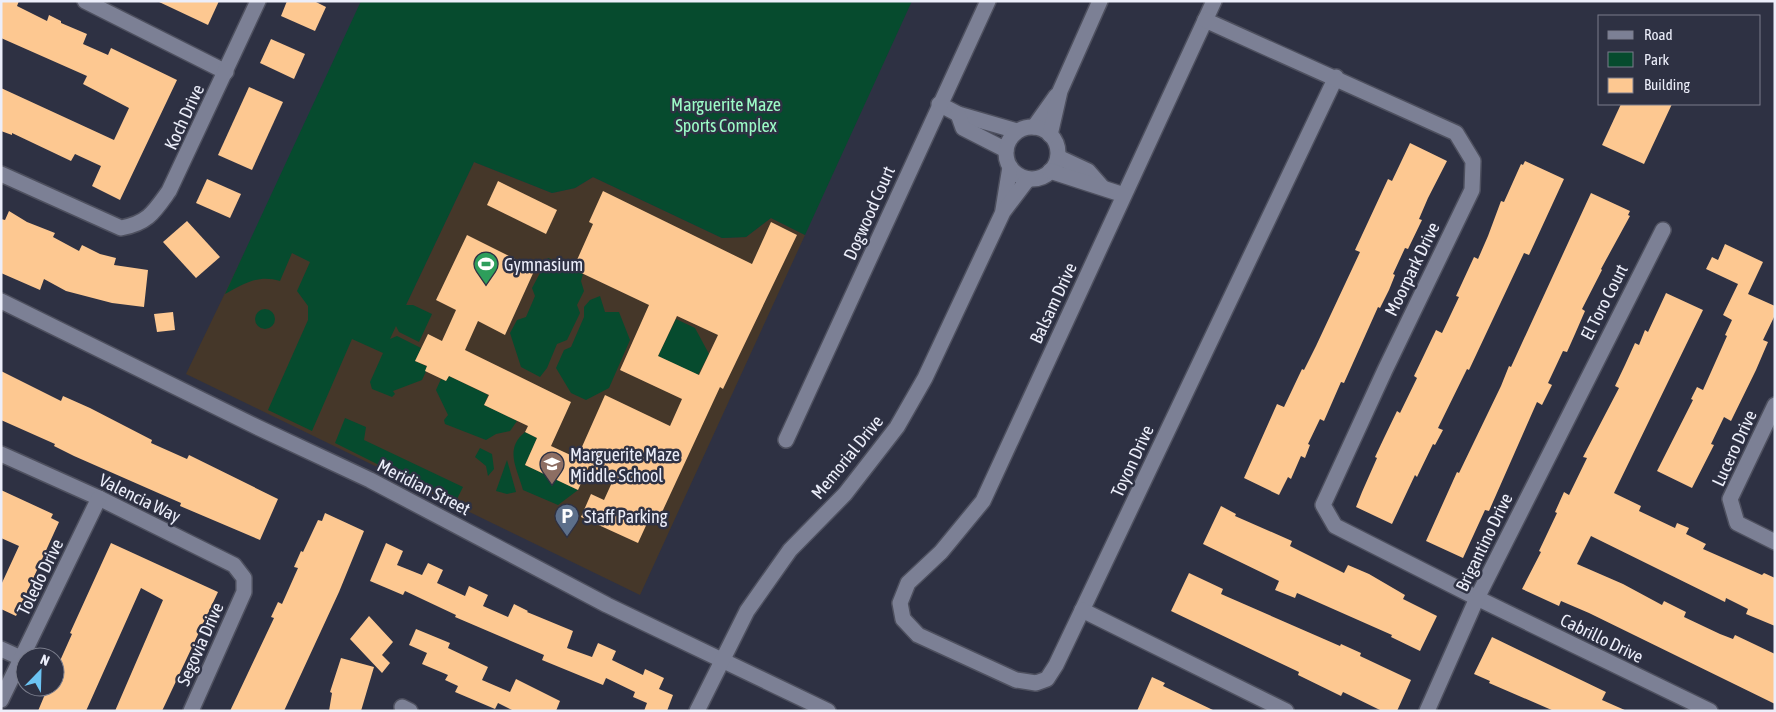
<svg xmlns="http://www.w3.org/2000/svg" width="1776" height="712" viewBox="0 0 1776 712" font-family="'Asap Condensed',sans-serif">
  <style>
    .education { fill: #453729 }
    .green { fill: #064b2e }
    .building { fill: #fdc891; fill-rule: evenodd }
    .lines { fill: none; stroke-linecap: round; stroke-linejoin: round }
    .minor-casing { stroke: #4e505f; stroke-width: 18 }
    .minor { stroke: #7c8095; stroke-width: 15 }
    .labels { text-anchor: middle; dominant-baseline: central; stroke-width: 5; stroke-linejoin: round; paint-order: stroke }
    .park-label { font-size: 18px; fill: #9cfcc7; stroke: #2e3143 }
    .street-label { font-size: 18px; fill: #eceefa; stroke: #2e3143 }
    .poi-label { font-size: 18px; fill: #eceefa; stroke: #2e3143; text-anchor: start }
  </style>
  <rect width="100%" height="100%" fill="#2e3143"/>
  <polygon class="education" points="474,162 552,193 575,188 593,177 722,238 746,237 771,218 805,235 640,595 186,374 253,235 329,270 318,298 404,309"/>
  <g class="green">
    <path d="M 361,1 L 912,1 L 805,235 L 771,218 L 746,237 L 722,238 L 593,177 L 575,188 L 552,193 L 474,162 L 406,305 L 413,305 L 432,314 L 419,342 L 399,332 L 396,326 L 390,339 L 397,336 L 421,348 L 415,361 L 428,367 L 422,380 L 393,391 L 395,394 L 392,397 L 372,389 L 370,382 L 383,353 L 352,339 L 312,431 L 268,410 L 308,320 L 308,306 L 297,291 L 310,262 L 292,253 L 280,281 C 258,274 244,284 225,294 Z"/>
    <polygon points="548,258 583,274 581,281 584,291 577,305 580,313 567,340 557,344 547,368 540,377 521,367 510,333 517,320 526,317 535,296 532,288"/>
    <polygon points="600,296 605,312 619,312 630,340 609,388 586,400 571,393 556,368 564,350 571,347 584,317 584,307 590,300"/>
    <circle cx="265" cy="319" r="10"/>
    <polygon points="676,319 695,328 709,354 698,375 658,356"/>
    <polygon points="449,376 488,395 484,405 517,421 510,431 496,434 486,440 445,424 444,420 448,415 436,390 441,379 446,381"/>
    <polygon points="345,418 366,427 364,440 463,487 455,503 335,443"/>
    <path d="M 525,432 L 537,438 L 525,465 L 578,490 L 558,505 L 523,490 C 517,468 504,449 525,432 Z"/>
    <polygon points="480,448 492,454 494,469 488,476 486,466 475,457"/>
    <polygon points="507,460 516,492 507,494 496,491"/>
  </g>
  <g class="building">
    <polygon points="1,1 19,1 17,6 47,21 49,15 61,21 61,23 87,34 83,44 108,55 111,48 177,80 120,200 92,186 101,166 75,154 71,161 12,133 12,135 1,131 1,88 114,140 129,108 83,84 87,76 1,38"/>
    <polygon points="157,1 219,1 208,25"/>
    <polygon points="287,1 314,1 326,7 315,31 281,16"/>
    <polygon points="271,39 305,54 294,79 260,63"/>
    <polygon points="249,87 283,102 252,170 218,155"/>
    <polygon points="1621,104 1672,104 1644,164 1602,145"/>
    <polygon points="1410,143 1447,161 1428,198 1419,219 1422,220 1408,249 1405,248 1393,274 1395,275 1389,290 1380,308 1378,307 1344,383 1341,382 1324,421 1320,419 1308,444 1310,445 1305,458 1301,456 1291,479 1288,477 1279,495 1244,478 1277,404 1284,407 1302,369 1304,370 1316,346 1360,252 1355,250 1388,179 1392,181"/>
    <polygon points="1525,161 1564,179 1529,255 1524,253 1469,370 1467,369 1438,428 1443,430 1435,445 1433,444 1417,477 1415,475 1392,524 1356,507 1362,492 1377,458 1375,457 1384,438 1397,411 1400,413 1417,378 1414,376 1436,330 1442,333 1459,297 1456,296 1474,257 1478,259 1488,236 1501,201 1504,202 1521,164 1523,165"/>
    <polygon points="207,179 241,194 230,218 196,203"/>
    <polygon points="498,181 557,210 546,234 487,205"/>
    <path d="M 603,191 L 752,264 L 771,222 L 797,235 L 723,389 L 720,387 L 657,523 L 649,519 L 638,543 L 581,517 L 591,494 L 604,500 L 614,478 L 589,466 L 578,490 L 525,465 L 537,438 L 525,432 L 528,426 L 484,405 L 489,395 L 449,376 L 446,381 L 425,371 L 427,366 L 415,361 L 428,334 L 442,341 L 456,310 L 436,300 L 467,235 L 535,269 L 505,335 L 478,321 L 465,350 L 571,402 L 551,446 L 577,458 L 605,395 L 670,426 L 682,399 L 620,370 L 649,305 L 573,269 L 593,224 L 589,222 ZM 677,316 L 718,335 L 699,375 L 658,356 Z"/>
    <polygon points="1591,193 1630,211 1628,215 1630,216 1601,269 1602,270 1582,309 1585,311 1575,334 1567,352 1563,351 1548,383 1552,385 1542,405 1537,402 1489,511 1485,510 1463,558 1426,541 1457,472 1459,473 1501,386 1509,366 1511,367"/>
    <polygon points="9,211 27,222 55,233 53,237 79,251 82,245 100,254 116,258 114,265 148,270 144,307 112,303 66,291 44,279 40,290 1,273 1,219 5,220"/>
    <polygon points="187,221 220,257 196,278 163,242"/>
    <polygon points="1725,244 1763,262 1748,294 1775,306 1775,315 1763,340 1768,342 1756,370 1731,421 1724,417 1711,444 1714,445 1692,488 1657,471 1693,400 1691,399 1697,387 1703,390 1727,336 1725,335 1732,320 1723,315 1738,284 1706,269 1712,257 1718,260"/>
    <polygon points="1666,293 1703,310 1614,493 1641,506 1639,511 1675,528 1677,523 1689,528 1686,534 1706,544 1703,549 1762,575 1764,573 1775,578 1775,626 1746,614 1748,609 1726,598 1725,602 1591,536 1577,564 1623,584 1662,605 1664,601 1686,612 1684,617 1720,634 1733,639 1735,635 1775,654 1775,704 1589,613 1561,601 1559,606 1522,589 1541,552 1539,551 1557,513 1555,512 1564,492 1569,495 1587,458 1583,457 1619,388 1615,386 1625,365 1635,343 1639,345 1645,330 1648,332"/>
    <polygon points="173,312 175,330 157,332 154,314"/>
    <polygon points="1,371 61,401 63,396 90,408 152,440 151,443 187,459 189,455 278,499 260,540 180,506 181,503 74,456 54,446 55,444 1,420"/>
    <polygon points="1,490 53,514 51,518 59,522 16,616 1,609 1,585 19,546 1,538"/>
    <polygon points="1221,506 1236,514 1235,516 1292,541 1290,546 1344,573 1348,565 1369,574 1405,595 1403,599 1437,616 1420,651 1391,637 1392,635 1297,593 1295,598 1275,590 1279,581 1203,544"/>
    <polygon points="325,513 364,531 339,592 284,711 230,711 274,618 271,617 278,602 282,604 298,568 294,567 301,551 303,552 318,520 322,521"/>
    <polygon points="111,543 218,592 162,711 115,711 163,600 141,588 86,711 38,711 48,687 55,687 55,672 72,634 70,633"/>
    <polygon points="386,543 403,551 397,565 422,575 428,563 443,570 437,583 465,596 469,586 488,595 483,606 508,617 514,604 528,611 527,612 573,631 567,648 592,657 598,643 616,651 612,660 643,675 645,669 664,678 659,689 673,695 667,711 644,711 647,703 633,697 635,692 606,678 603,685 542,660 544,655 455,617 456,615 405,591 403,595 370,581"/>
    <polygon points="1189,573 1223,589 1221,594 1340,646 1341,644 1361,653 1360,656 1411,680 1397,711 1382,711 1343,692 1341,696 1298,675 1299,672 1171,611"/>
    <polygon points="369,616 393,642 382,655 390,663 382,673 350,639"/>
    <polygon points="416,629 450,643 448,648 488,667 482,680 510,692 516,679 560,701 556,711 514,711 498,703 495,709 455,692 458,686 445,680 448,675 422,664 427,653 409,645"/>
    <polygon points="1492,637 1606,692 1602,700 1627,711 1554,711 1489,683 1490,681 1474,674"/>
    <polygon points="341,658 374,667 361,711 329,711 332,693 330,692"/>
    <polygon points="1152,677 1165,683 1163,686 1215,711 1137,711"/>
  </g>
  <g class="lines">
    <defs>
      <g id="minor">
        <polyline points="85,1 226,72"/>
        <polyline points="1214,1 983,501 941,552 908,583 900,603 903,619 918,635 1016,680 1036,683 1047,679 1056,665 1336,77"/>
        <polyline points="1205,20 1456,133 1473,161 1472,190 1385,370 1323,505 1335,526 1477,598 1710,711"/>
        <polyline points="939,104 958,114 1017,131"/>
        <polyline points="958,114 963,128 1006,150"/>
        <polyline points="1034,127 1056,96"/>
        <circle cx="1032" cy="153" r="26"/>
        <polyline points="1050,135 1060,91 1100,1"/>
        <polyline points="1058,157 1088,171 1102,187"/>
        <polyline points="1050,171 1124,195"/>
        <path d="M 1,174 L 121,228 C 148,223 154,212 169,191 L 258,1"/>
        <polyline points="1003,210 1010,167"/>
        <polyline points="1,301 257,427 370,480 607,605 828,711"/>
        <polyline points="1775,405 1730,499 1737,523 1775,542"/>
        <polyline points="786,440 988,1"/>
        <polyline points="1,454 99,498 234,565 244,578 244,592 191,711"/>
        <polyline points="1082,610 1286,711"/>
        <polyline points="1,649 21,658"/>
        <polyline points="1,700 99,498"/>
        <polyline points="402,707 410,711"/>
        <polyline points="697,711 747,611 790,550 845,494 897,427 925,378 1003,212 1028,179"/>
        <polyline points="1427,711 1477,598 1663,230"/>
      </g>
    </defs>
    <use href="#minor" class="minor-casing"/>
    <use href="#minor" class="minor"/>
  </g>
  <defs>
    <symbol id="stadium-pin" viewBox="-11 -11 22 30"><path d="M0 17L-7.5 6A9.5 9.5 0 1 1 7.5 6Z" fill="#2e9e5b" stroke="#2e3143"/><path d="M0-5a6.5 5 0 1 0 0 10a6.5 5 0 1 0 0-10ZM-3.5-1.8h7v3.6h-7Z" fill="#fff"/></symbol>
    <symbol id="school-pin" viewBox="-11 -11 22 30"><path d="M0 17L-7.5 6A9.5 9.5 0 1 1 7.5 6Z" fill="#8d6e63" stroke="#2e3143"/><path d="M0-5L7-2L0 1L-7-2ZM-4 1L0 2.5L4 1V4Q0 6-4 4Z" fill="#fff"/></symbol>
    <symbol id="parking-pin" viewBox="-11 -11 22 30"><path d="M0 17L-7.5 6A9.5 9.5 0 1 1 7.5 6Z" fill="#5c6f8a" stroke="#2e3143"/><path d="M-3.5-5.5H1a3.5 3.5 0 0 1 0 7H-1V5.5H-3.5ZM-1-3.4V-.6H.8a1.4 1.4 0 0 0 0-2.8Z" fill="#fff"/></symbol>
  </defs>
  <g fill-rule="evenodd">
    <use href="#stadium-pin" x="472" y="250" width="28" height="38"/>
    <use href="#school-pin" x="538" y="450" width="28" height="38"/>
    <use href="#parking-pin" x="553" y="502" width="28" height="38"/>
  </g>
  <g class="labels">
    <g class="park-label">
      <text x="726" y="104">Marguerite Maze<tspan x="726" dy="21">Sports Complex</tspan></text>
    </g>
    <g class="street-label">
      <text transform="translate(184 117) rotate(-65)">Koch Drive</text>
      <text transform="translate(869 213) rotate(-66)">Dogwood Court</text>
      <text transform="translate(1412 269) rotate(-64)">Moorpark Drive</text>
      <text transform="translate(1604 302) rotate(-63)">El Toro Court</text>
      <text transform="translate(1053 303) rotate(-65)">Balsam Drive</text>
      <text transform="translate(1734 448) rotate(-65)">Lucero Drive</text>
      <text transform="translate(847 457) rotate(-51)">Memorial Drive</text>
      <text transform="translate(1132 461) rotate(-65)">Toyon Drive</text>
      <text transform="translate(424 487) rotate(27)">Meridian Street</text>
      <text transform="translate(140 498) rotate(26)">Valencia Way</text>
      <text transform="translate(1484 542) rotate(-64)">Brigantino Drive</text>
      <text transform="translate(40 577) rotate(-64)">Toledo Drive</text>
      <text transform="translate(1602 638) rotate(26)">Cabrillo Drive</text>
      <text transform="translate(200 644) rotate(-66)">Segovia Drive</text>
    </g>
    <g class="poi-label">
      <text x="504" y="264">Gymnasium</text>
      <text x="570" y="454">Marguerite Maze<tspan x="570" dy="21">Middle School</tspan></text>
      <text x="584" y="516">Staff Parking</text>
    </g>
  </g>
  <rect width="1776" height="712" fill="none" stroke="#eceefa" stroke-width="5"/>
  <rect x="1598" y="15" width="162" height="90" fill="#2e3143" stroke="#7a7d8c"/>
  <rect x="1608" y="31" width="25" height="8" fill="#7c8095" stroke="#7a7d8c"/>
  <text x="1644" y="40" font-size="15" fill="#eceefa">Road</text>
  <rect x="1608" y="52" width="25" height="15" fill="#064b2e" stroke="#7a7d8c"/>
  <text x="1644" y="65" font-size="15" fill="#eceefa">Park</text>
  <rect x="1608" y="78" width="25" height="15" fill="#fdc891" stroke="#7a7d8c"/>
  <text x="1644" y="90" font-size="15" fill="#eceefa">Building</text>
  <g transform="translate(40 672) rotate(23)"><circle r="24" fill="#2e3143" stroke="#7a7d8c"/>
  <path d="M0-4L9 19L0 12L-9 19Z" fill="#6cc3f2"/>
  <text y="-8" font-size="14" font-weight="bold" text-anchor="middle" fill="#eceefa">N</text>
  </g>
</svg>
